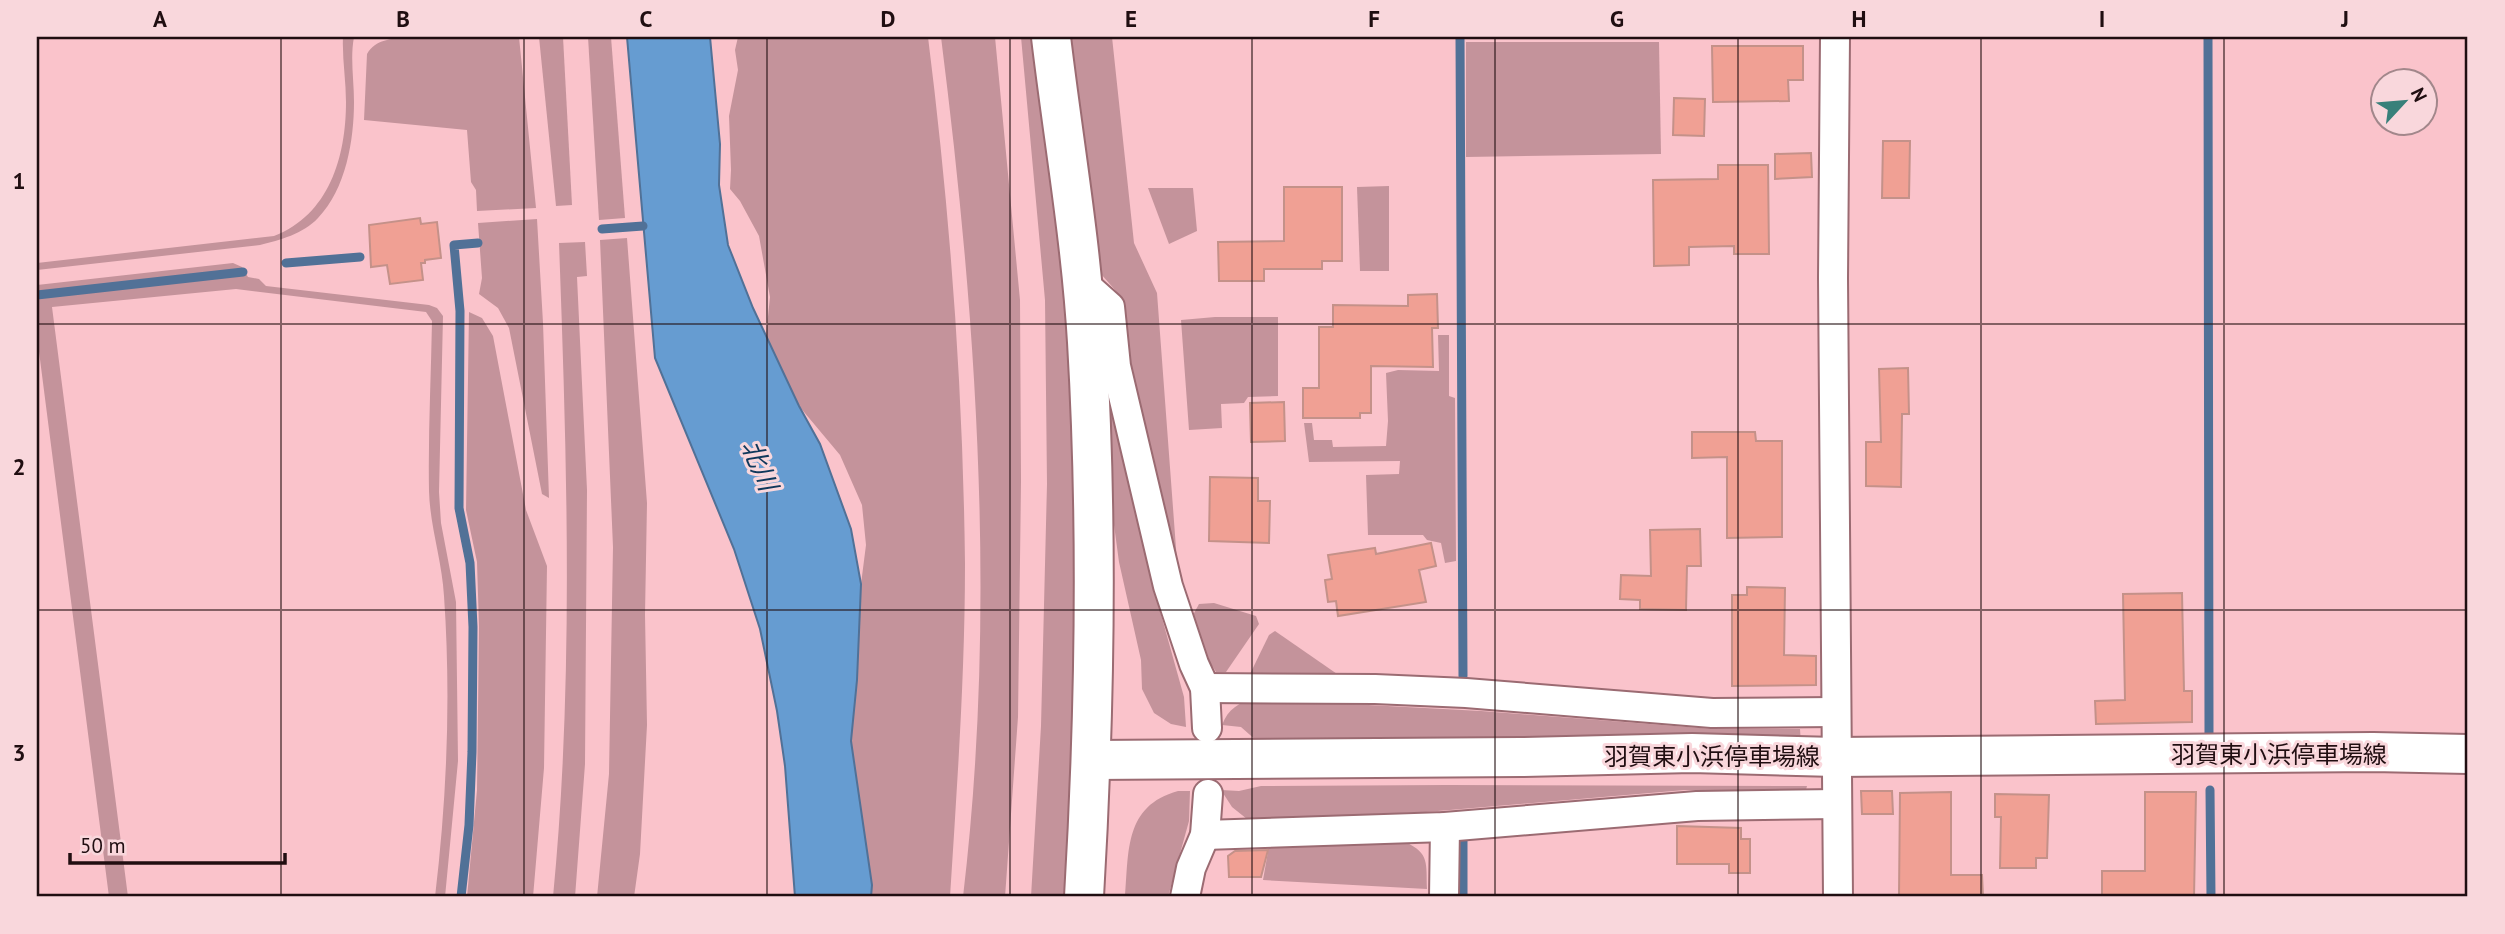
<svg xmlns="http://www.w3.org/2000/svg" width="2505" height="934" viewBox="0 0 2505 934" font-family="'PT Sans','Noto Sans JP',sans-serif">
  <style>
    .green { fill: #c4939b }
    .water { fill: #669cd1; stroke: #517197; stroke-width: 2 }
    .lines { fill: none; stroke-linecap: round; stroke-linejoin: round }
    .stream { stroke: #517197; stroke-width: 9 }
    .building { fill: #f0a094; stroke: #c49189; stroke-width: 2 }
    .street-casing { stroke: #9b6b72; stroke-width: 32 }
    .secondary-casing { stroke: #9b6b72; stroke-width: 42 }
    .street { stroke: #fff; stroke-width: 28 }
    .secondary { stroke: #fff; stroke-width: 38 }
    .grid { fill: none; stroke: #200e11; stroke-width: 2; stroke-opacity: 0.55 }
    .labels { text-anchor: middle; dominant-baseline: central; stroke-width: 6; stroke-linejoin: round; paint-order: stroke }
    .street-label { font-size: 24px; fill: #200e11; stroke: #f9d7dc }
    .water-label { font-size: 26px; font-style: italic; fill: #0f385b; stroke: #f9d7dc }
    .neatline { fill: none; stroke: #200e11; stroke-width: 2.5 }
    .grid-label { font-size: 23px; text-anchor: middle; font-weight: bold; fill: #200e11 }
  </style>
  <rect width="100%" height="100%" fill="#fac3cb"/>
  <g class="green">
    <path d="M 343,37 L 354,37 C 350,58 354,80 354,102 C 354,140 346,189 318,218 C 303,234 280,240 260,245 L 37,270 L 37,263 L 274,236 C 329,215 346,157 346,102 C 346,80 342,58 343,37 Z"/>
    <path d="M 407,37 L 519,37 L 536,208 L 477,211 L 476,190 L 471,182 L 467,130 L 364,120 L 367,54 C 376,39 391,39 407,37 Z"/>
    <polygon points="539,37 563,37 572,205 556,206"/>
    <polygon points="588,37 611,37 625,218 599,220"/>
    <path d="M 738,37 L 928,37 C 950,212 963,387 965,564 C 965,676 957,786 950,897 L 871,897 L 872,885 L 851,741 L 857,680 L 861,584 L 866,545 L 862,505 L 840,455 L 799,406 L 766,336 L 770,297 L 759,236 L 740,201 L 730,189 L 731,170 L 729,116 L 738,70 L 735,50 Z"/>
    <path d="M 941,37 L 995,37 L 1020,300 L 1021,481 L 1018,717 L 1005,897 L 963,897 C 997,611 977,322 941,37 Z"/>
    <path d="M 1021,37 L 1041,37 C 1050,126 1060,216 1067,305 C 1081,502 1079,700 1064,897 L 1031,897 L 1041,726 L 1047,484 L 1045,300 Z"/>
    <polygon points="1064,37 1112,37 1134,243 1157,293 1178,575 1128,365 1123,299 1094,266"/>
    <polygon points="1466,42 1659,42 1661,154 1466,157"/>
    <polygon points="1389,186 1389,271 1360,271 1357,187"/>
    <polygon points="1148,188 1193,188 1197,231 1169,244"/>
    <polygon points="537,219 543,323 549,498 542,494 509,328 498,308 479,294 482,278 478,223"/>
    <polygon points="627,238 647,503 645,615 647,725 640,854 634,897 597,897 609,774 613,547 600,240"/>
    <path d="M 585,242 L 587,276 L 577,277 L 587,490 L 585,764 L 575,897 L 553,897 C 574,681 567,461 559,243 Z"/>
    <path d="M 233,263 L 242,267 L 248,277 L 259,279 L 266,286 L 429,305 L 437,308 L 443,316 L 439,492 L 441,523 L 456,602 L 458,761 L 445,897 L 435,897 C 447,797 451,696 444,596 C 442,560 430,527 429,491 C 428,434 431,378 432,321 L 426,312 L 236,289 L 52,307 L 128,897 L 109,897 L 37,336 L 37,285 Z"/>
    <polygon points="469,312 482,318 493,336 526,510 547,566 544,768 533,897 467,897 477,790 479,627 477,562 466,510"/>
    <polygon points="1215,317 1278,317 1278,396 1248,397 1244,403 1221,404 1222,428 1189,430 1181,320"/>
    <polygon points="1438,335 1449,335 1449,396 1455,398 1456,561 1445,563 1441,543 1427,540 1423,535 1368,535 1366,475 1399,474 1400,461 1309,462 1304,423 1312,423 1314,440 1332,440 1333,447 1386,446 1388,421 1386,373 1398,370 1439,371"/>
    <polygon points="1107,370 1155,593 1184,697 1186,727 1171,724 1154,713 1142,689 1141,660 1119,562 1108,480"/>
    <polygon points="1214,603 1256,616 1259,624 1226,672 1216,672 1205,654 1193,615 1199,604"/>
    <polygon points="1275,631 1340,676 1250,674 1269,635"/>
    <path d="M 1255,699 L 1481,711 L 1713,729 L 1800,729 L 1801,744 L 1258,742 L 1241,727 L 1222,725 C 1228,709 1239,702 1255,699 Z"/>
    <polygon points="1447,785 1807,786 1806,790 1685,790 1426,812 1247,819 1232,807 1221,790 1239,791 1261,786"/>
    <path d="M 1178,791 L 1190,791 L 1189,821 L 1168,897 L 1125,897 C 1129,851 1124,806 1178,791 Z"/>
    <path d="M 1405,842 C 1430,853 1426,864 1427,889 L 1263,880 L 1269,846 Z"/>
  </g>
  <polygon class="water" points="627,37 710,37 720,144 719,185 728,245 753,308 799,406 820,444 851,529 861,584 857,680 851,741 872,885 871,897 795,897 785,766 777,711 760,629 734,549 655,358"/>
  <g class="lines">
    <g class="stream">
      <polyline points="1460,37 1463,676"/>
      <polyline points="2208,37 2209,737"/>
      <polyline points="602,229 643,226"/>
      <polyline points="286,263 360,257"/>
      <polyline points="37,295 243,272"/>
      <polyline points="2210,790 2211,897"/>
      <polyline points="461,897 469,825 472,752 473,627 470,563 459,508 460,311 454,245 478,243"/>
      <polyline points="1463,897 1463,841"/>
    </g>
  </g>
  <g class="building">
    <polygon points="1712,46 1803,46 1803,80 1788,80 1789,101 1713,102"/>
    <polygon points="1674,98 1705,99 1704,136 1673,135"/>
    <polygon points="1883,141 1910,141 1909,198 1882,198"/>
    <polygon points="1811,153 1812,177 1775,179 1775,154"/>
    <polygon points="1718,165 1768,165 1769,254 1734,254 1734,246 1689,247 1689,265 1654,266 1653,180 1718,179"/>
    <polygon points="1284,187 1342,187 1342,261 1322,261 1322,269 1264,269 1264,281 1219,281 1218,242 1284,241"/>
    <polygon points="420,218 421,224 437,222 441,258 425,260 425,263 421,263 423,280 390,284 387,265 371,267 369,225"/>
    <polygon points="1437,294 1438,328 1432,328 1433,367 1371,366 1371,413 1360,413 1360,418 1303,418 1303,388 1319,388 1319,327 1333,327 1333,305 1408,306 1408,295"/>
    <polygon points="1908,368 1909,414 1902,414 1901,487 1866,486 1866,442 1881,442 1879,369"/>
    <polygon points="1284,402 1285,441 1251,442 1250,403"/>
    <polygon points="1692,432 1755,432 1756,441 1782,441 1782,537 1727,538 1727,457 1692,458"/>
    <polygon points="1210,477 1258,478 1258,501 1270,501 1269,543 1209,541"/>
    <polygon points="1700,529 1701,566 1687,566 1686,610 1640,609 1640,600 1620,599 1621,575 1651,576 1650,530"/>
    <polygon points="1431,543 1436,566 1419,570 1426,602 1338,616 1336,601 1328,602 1325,580 1332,579 1328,555 1375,548 1376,554"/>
    <polygon points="1747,587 1785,588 1784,655 1816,656 1816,685 1732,686 1732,595 1747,595"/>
    <polygon points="2182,593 2184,691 2192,691 2192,722 2096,724 2095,701 2125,700 2123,594"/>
    <polygon points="1861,791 1892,791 1893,814 1862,814"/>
    <polygon points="1951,792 1951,875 1982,875 1983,897 1899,897 1900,793"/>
    <polygon points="2145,792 2196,792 2194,897 2102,897 2102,871 2145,871"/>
    <polygon points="1995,794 2049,795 2047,858 2036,858 2036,868 2000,868 2001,817 1995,817"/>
    <polygon points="1677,826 1741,828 1741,839 1750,839 1750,873 1729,873 1729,864 1677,864"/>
    <polygon points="1268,850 1261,877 1229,877 1228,856 1235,851"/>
  </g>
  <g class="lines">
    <defs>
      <g id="street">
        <polyline points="1835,37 1833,278 1838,897"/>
        <polyline points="1082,282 1110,307 1116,366 1168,586 1194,664 1205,688 1207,728"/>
        <polyline points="1205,688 1375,689 1466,693 1712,713 1835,712"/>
        <polyline points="1205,835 1445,827 1697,806 1837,804"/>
        <polyline points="1185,897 1191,868 1205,835 1208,794"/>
        <polyline points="1444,897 1445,827"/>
      </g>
      <g id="secondary">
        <path d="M 1051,37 C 1063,138 1081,240 1087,342 C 1098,528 1095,711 1084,897"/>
        <polyline points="1092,760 1521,757 1692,753 1835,757 2373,752 2468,754"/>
      </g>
    </defs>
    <use href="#street" class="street-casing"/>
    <use href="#secondary" class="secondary-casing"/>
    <use href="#street" class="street"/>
    <use href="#secondary" class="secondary"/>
  </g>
  <path class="grid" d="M 281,37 L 281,897M 524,37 L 524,897M 767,37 L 767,897M 1010,37 L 1010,897M 1252,37 L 1252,897M 1495,37 L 1495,897M 1738,37 L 1738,897M 1981,37 L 1981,897M 2224,37 L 2224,897M 37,324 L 2468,324M 37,610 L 2468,610"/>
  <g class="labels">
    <g class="street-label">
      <text x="2279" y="754">羽賀東小浜停車場線</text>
      <text x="1712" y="756">羽賀東小浜停車場線</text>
    </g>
    <g class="water-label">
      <text transform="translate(760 465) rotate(67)">北川</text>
    </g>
  </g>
  <rect width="2505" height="934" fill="none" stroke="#f9d7dc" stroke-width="77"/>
  <g transform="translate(2404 102) rotate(64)"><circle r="33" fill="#f9d7dc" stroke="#a2878b" stroke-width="2"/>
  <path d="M0-5L12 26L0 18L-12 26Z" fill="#38807a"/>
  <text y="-10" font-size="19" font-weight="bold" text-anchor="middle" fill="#200e11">N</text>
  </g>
  <path d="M70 853v10h215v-10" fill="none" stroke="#200e11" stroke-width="3.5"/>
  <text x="80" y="853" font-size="21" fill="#200e11" stroke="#f9d7dc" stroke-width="5" paint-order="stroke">50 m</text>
  <rect x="38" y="38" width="2428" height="857" class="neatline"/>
  <g class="grid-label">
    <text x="160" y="27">A</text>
    <text x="403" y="27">B</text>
    <text x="646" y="27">C</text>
    <text x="888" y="27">D</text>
    <text x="1131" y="27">E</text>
    <text x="1374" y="27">F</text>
    <text x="1617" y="27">G</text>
    <text x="1859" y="27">H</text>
    <text x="2102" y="27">I</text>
    <text x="2345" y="27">J</text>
    <text x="19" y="189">1</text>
    <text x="19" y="475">2</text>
    <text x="19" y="761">3</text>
  </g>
</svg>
